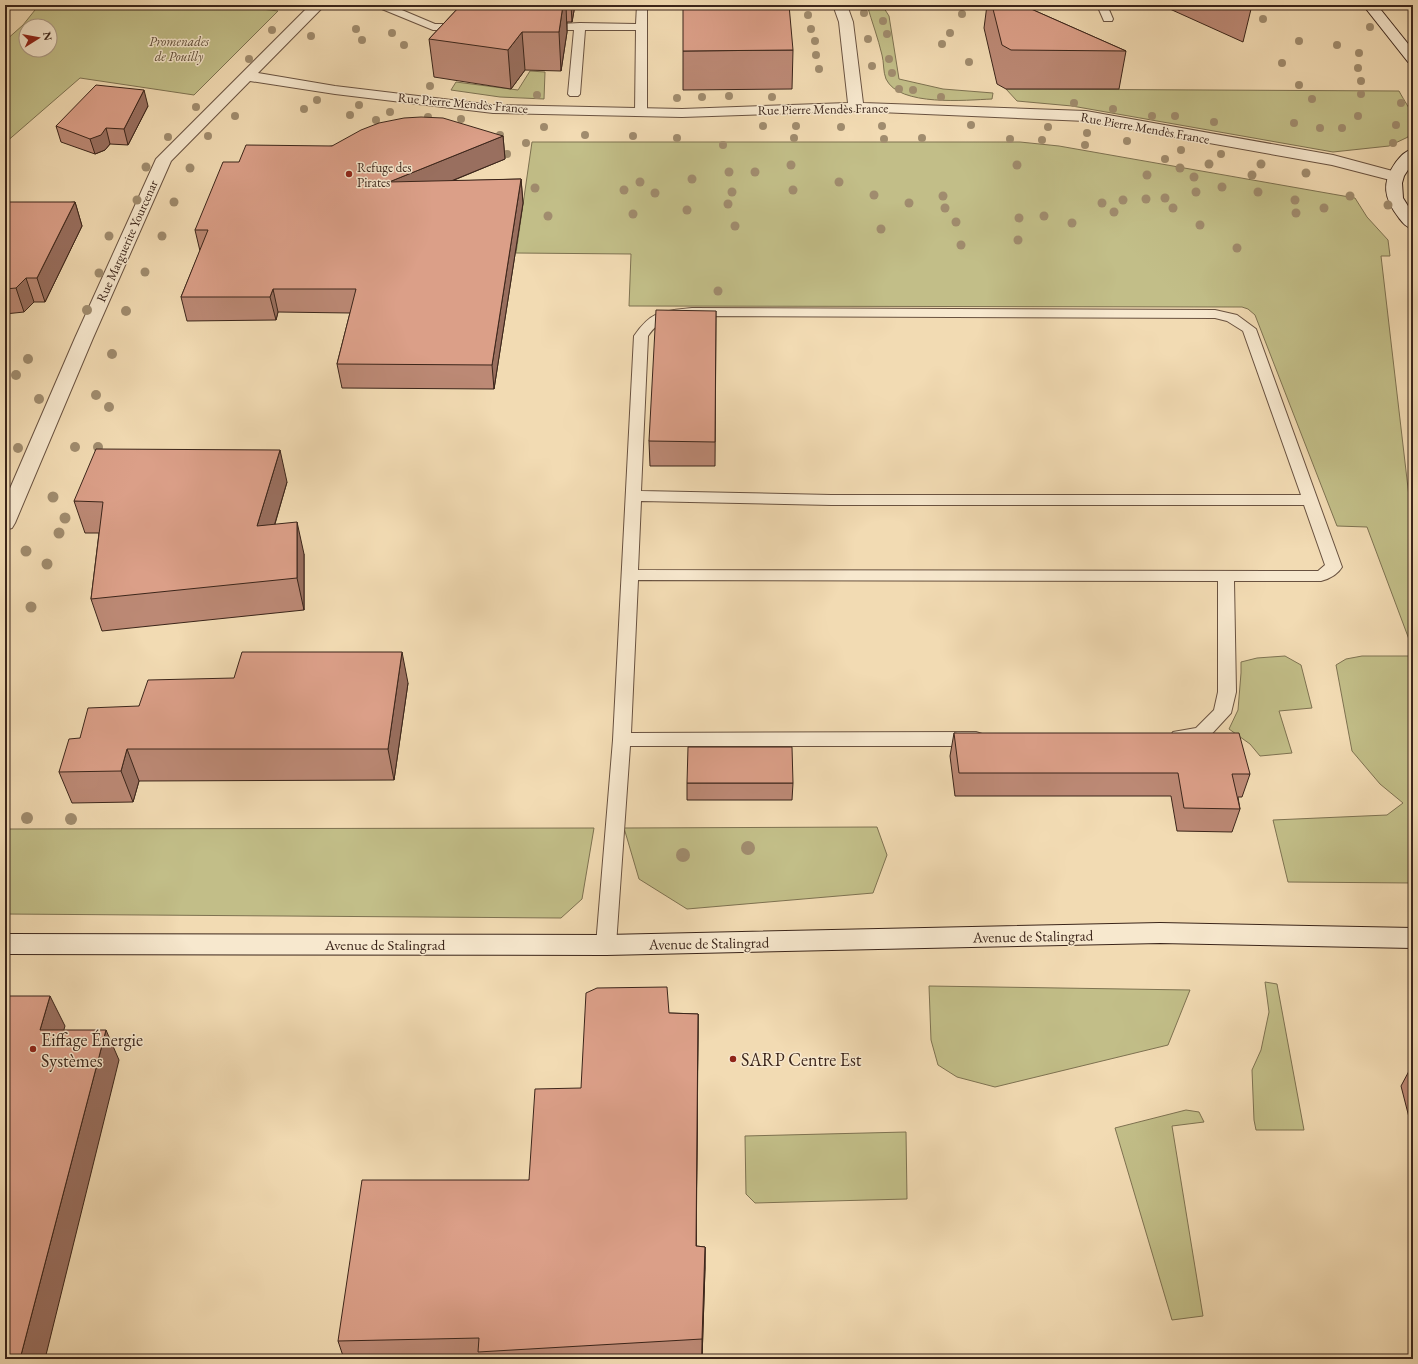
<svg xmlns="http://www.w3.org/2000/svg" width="1418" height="1364" viewBox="0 0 1418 1364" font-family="'EB Garamond',serif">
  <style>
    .green { fill: #c2be88; stroke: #7e7251; fill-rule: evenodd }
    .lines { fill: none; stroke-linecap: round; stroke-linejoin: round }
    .lane-casing { stroke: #695240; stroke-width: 2 }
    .street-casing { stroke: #695240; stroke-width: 2 }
    .secondary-casing { stroke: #3b251a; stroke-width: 2 }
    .lane { fill: #f7e8ce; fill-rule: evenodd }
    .street { fill: #f7e8ce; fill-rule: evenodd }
    .secondary { fill: #f7e8ce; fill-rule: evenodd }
    .tree { fill: #a08c6e }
    .wall { fill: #bc8975; stroke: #3b251a }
    .shaded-wall { fill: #996f5f; stroke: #3b251a }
    .building { fill: #db9f88; stroke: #3b251a }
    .poi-dot { fill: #8f2418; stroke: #f7e8ce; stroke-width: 1.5 }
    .labels { text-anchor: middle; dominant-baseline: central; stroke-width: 3; stroke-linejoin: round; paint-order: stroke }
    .far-park-label { font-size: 13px; font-style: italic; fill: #5d4b36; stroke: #f7e8ce }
    .far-street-label { font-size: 13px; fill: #3b251a; stroke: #f7e8ce }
    .far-poi-label { font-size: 13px; fill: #3b251a; stroke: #f7e8ce; text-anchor: start }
    .street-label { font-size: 15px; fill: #3b251a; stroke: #f7e8ce }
    .near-poi-label { font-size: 18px; fill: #3b251a; stroke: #f7e8ce; text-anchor: start }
  </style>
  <rect width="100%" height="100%" fill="#f2dbb3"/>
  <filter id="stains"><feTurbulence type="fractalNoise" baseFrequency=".005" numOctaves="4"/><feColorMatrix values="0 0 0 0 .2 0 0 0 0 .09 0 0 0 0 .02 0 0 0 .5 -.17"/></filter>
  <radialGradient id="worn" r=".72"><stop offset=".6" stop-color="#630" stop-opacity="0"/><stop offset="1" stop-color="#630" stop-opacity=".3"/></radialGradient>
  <g class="green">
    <path d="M 39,5 L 230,5 L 278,11 L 194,95 L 80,78 L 5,143 L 5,41 L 23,25 ZM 26,26 L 50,26 L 50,50 L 26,50 Z"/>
    <path d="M 867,5 L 882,5 L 889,16 L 899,79 L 943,89 L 993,93 L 992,99 C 967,100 899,107 886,79 C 883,72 884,62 882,55 C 878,38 872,22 867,5 Z"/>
    <polygon points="530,71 545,72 544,99 500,97 451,90 456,82 518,90"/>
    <path d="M 1006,89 L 1399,91 C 1411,113 1416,113 1408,137 L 1389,146 L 1333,152 L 1072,106 L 1017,101 Z"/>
    <polygon points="532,142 1020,142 1059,146 1355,198 1367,217 1388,240 1390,256 1381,256 1413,531 1413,650 1367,527 1337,526 1255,315 1248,309 1242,307 629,306 631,254 516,253"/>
    <polygon points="1285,656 1301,665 1312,708 1279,711 1292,753 1260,756 1250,744 1229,729 1238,710 1241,673 1241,662 1257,658"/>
    <polygon points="1362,656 1413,656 1413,883 1288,882 1273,820 1387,815 1403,803 1380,784 1352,751 1336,665 1346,659"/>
    <polygon points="877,827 887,855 873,893 687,909 639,879 624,828"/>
    <polygon points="594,828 582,899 561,918 5,914 5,829"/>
    <polygon points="1265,982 1277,984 1304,1130 1256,1130 1254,1120 1252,1070 1261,1050 1269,1012"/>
    <polygon points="929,986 1190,990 1168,1045 995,1087 957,1077 938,1065 931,1040"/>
    <polygon points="1186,1110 1199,1112 1204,1122 1172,1126 1203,1316 1172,1320 1115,1128"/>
    <polygon points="906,1132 907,1199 755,1203 746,1194 745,1136"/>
  </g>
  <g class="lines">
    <defs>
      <g id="lane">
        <polygon points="376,5 390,5 435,24 462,24 467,27 462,30 433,30 377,7"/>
        <polygon points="637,5 647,5 647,112 645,114 637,114 635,112 636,30 585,30 580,94 578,96 570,96 568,94 574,30 544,30 540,29 539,27 540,25 580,23 636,24"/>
        <polygon points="1097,5 1107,5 1113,19 1112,21 1104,21"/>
        <path d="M 692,308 L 1215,310 L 1237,315 L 1256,329 L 1342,567 C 1338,574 1329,579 1321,581 L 1234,581 L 1236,692 L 1231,713 L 1207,739 L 1179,743 L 1173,742 L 1170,737 L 1173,732 L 1196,728 L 1214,710 L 1218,692 L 1218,581 L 638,580 L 631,733 L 976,732 L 982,734 L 985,739 L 982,744 L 976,746 L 630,746 L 616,945 L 613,951 L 606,953 L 599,951 L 596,945 L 613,740 L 634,336 C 652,310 663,311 692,308 ZM 692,316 L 1215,318 L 1227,321 L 1243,331 L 1301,495 L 831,495 L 641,491 L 648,336 C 659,319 673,318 692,316 ZM 641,501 L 831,505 L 1304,505 L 1325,565 L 1318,571 L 638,570 Z"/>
      </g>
      <polygon id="street" points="310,5 325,5 258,73 335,86 493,105 682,109 848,103 839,22 833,5 847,5 853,22 863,103 1086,111 1333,155 1400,173 1402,176 1400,179 1394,181 1332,165 1086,121 856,111 682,117 493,113 335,94 250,81 171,161 93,338 15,523 12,528 5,530 5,500 75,338 156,159"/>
      <g id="secondary">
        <polygon points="1363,5 1377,5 1413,50 1413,63 1408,62"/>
        <path d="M 1413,149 L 1413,162 L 1404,176 L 1402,183 L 1403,198 L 1413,214 L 1413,229 C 1406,227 1403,223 1399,218 C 1384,198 1381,183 1396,162 C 1401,156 1405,151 1413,149 Z"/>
        <polygon points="1160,923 1413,928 1413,948 1160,943 606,955 5,954 5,934 606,935"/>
      </g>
    </defs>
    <use href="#lane" class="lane-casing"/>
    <use href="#street" class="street-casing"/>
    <use href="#secondary" class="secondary-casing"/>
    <use href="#lane" class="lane"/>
    <use href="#street" class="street"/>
    <use href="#secondary" class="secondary"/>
  </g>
  <g class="tree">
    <circle cx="864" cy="13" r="4"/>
    <circle cx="962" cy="14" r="4"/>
    <circle cx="808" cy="15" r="4"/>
    <circle cx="1263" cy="19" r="4"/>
    <circle cx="883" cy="21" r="4"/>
    <circle cx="1370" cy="27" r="4"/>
    <circle cx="356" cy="29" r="4"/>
    <circle cx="811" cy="29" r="4"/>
    <circle cx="272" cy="30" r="4"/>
    <circle cx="392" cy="33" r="4"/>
    <circle cx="950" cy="33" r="4"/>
    <circle cx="887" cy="34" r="4"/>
    <circle cx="311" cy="36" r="4"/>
    <circle cx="868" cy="39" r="4"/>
    <circle cx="362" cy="40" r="4"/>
    <circle cx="815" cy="41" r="4"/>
    <circle cx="1299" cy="41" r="4"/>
    <circle cx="942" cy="44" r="4"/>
    <circle cx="404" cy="45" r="4"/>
    <circle cx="1337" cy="45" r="4"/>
    <circle cx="1359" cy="53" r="4"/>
    <circle cx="816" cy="55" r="4"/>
    <circle cx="249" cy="59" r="4"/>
    <circle cx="889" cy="59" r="4"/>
    <circle cx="969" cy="62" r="4"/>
    <circle cx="1282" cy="63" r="4"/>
    <circle cx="872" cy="66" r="4"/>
    <circle cx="1358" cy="68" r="4"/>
    <circle cx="819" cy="69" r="4"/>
    <circle cx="892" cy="73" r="4"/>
    <circle cx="1361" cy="81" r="4"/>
    <circle cx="1299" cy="85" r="4"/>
    <circle cx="430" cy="86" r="4"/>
    <circle cx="899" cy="89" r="4"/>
    <circle cx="913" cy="90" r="4"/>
    <circle cx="1361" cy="94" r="4"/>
    <circle cx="537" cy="95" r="4"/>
    <circle cx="729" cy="96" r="4"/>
    <circle cx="702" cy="97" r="4"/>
    <circle cx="772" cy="97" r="4"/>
    <circle cx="941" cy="97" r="4"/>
    <circle cx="677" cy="98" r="4"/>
    <circle cx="1312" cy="99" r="4"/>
    <circle cx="317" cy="100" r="4"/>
    <circle cx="1074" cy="103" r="4"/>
    <circle cx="1401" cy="103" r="4"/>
    <circle cx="359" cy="105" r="4"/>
    <circle cx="196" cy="107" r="4"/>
    <circle cx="304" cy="109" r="4"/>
    <circle cx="1113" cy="109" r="4"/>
    <circle cx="390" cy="112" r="4"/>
    <circle cx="350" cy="115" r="4"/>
    <circle cx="235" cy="116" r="4"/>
    <circle cx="1152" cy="116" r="4"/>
    <circle cx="1175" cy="116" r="4"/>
    <circle cx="1358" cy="116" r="4"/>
    <circle cx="428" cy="117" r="4"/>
    <circle cx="461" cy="119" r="4"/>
    <circle cx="376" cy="120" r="4"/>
    <circle cx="1214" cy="122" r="4"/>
    <circle cx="1294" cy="123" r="4"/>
    <circle cx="971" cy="125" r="4"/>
    <circle cx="1396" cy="125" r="4"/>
    <circle cx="763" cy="126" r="4"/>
    <circle cx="796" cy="126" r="4"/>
    <circle cx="882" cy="126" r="4"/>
    <circle cx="544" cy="127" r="4"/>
    <circle cx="841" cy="127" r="4"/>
    <circle cx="1048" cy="127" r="4"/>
    <circle cx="1320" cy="128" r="4"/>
    <circle cx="1342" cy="128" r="4"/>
    <circle cx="1087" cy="133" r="4"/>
    <circle cx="500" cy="135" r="4"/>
    <circle cx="585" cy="135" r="4"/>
    <circle cx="208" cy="136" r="4"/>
    <circle cx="633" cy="136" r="4"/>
    <circle cx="168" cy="137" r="4"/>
    <circle cx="677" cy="138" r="4"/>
    <circle cx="794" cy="138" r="4"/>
    <circle cx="922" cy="138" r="4"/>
    <circle cx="884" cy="139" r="4"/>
    <circle cx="1010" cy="139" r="4"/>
    <circle cx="1042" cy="140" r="4"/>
    <circle cx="1127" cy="141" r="4"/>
    <circle cx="526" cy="143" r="4"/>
    <circle cx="1393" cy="143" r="4"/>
    <circle cx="723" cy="145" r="4"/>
    <circle cx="1085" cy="145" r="4"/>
    <circle cx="1181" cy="150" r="4"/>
    <circle cx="507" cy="154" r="4"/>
    <circle cx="1221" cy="154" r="4"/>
    <circle cx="1165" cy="159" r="4"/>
    <circle cx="1209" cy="164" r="4.5"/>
    <circle cx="1261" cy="164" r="4.5"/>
    <circle cx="791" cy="165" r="4.5"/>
    <circle cx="1017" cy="165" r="4.5"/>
    <circle cx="146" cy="167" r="4.5"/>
    <circle cx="190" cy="168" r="4.5"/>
    <circle cx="1180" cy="168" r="4.5"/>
    <circle cx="729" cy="172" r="4.5"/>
    <circle cx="755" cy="172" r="4.5"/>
    <circle cx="1306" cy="173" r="4.5"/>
    <circle cx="1147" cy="175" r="4.5"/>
    <circle cx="1252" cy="175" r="4.5"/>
    <circle cx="1194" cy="177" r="4.5"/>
    <circle cx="692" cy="179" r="4.5"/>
    <circle cx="640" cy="182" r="4.5"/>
    <circle cx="839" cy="182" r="4.5"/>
    <circle cx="1222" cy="187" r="4.5"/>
    <circle cx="535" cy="188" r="4.5"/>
    <circle cx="624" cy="190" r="4.5"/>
    <circle cx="793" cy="190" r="4.5"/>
    <circle cx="732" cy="192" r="4.5"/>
    <circle cx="1196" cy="192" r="4.5"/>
    <circle cx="1258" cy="192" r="4.5"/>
    <circle cx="655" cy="193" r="4.5"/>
    <circle cx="874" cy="195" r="4.5"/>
    <circle cx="943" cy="196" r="4.5"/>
    <circle cx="1350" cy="196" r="4.5"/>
    <circle cx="1165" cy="198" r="4.5"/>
    <circle cx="1146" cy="199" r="4.5"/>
    <circle cx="137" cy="200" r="4.5"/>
    <circle cx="1123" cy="200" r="4.5"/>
    <circle cx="1295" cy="200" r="4.5"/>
    <circle cx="174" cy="202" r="4.5"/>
    <circle cx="909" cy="203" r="4.5"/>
    <circle cx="1102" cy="203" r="4.5"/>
    <circle cx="728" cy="204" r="4.5"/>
    <circle cx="1388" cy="205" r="4.5"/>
    <circle cx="945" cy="208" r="4.5"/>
    <circle cx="1173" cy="208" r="4.5"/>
    <circle cx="1324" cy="208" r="4.5"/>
    <circle cx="687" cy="210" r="4.5"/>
    <circle cx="1114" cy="212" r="4.5"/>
    <circle cx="1296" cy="213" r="4.5"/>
    <circle cx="633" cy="214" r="4.5"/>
    <circle cx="548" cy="216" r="4.5"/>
    <circle cx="1044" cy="216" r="4.5"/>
    <circle cx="1019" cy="218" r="4.5"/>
    <circle cx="956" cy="222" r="4.5"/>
    <circle cx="1072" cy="223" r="4.5"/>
    <circle cx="1200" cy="225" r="4.5"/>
    <circle cx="735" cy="226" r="4.5"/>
    <circle cx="881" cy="229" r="4.5"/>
    <circle cx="109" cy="236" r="4.5"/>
    <circle cx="162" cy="236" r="4.5"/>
    <circle cx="1018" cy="240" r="4.5"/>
    <circle cx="961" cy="245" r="4.5"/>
    <circle cx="1237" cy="248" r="4.5"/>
    <circle cx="145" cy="272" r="4.5"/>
    <circle cx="99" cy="273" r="4.5"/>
    <circle cx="718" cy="291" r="4.5"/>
    <circle cx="87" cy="310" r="5"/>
    <circle cx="126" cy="311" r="5"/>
    <circle cx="112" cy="354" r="5"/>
    <circle cx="28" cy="359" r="5"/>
    <circle cx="16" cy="375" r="5"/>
    <circle cx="96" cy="395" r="5"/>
    <circle cx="39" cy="399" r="5"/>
    <circle cx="109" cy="407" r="5"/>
    <circle cx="75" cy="447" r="5"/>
    <circle cx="98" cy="447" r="5"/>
    <circle cx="18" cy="448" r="5"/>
    <circle cx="53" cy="497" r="5.5"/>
    <circle cx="65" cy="518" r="5.5"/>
    <circle cx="59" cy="533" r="5.5"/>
    <circle cx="26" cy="551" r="5.5"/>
    <circle cx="47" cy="564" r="5.5"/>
    <circle cx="31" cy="607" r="5.5"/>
    <circle cx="27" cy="818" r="6"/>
    <circle cx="71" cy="819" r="6"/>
    <circle cx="748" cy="848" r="7"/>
    <circle cx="683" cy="855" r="7"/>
  </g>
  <g class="wall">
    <polygon points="461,5 575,5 572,22 567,22 567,32 561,71 525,70 511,89 434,77 429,39"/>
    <polygon points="987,5 1022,5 1126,51 1119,89 1006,89 997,84 984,28"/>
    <polygon points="1161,5 1252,5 1243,42"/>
    <polygon points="793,50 792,89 683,90 683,51"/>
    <polygon points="148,106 128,145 110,144 105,150 95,154 61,142 56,126"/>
    <polygon points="503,136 505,159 452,181 521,179 523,203 494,389 342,388 337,364 350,313 278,312 276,320 187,321 181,297 200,251 195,230 239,162 332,146"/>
    <polygon points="75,202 82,226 45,302 34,302 24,312 5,314 5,209"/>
    <polygon points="716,311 715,466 650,466 649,441"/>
    <polygon points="287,482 275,524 304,554 304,610 102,631 91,599 99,533 85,533 74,501"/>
    <polygon points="408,683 394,780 139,781 133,802 72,803 59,772 80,738 139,706"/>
    <polygon points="954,733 1250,774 1242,797 1238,797 1240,809 1232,832 1177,831 1171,796 955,796 950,756"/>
    <polygon points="687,783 793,783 792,800 687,800"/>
    <polygon points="669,1013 698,1014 696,1246 705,1247 705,1268 702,1359 480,1359 480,1358 430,1359 344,1359 338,1341 529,1180 581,1088"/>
    <polygon points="1409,1071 1413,1072 1413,1133 1401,1086"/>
  </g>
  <g class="shaded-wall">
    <polygon points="563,5 566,5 567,32 561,71 559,32"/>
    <polygon points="571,5 575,5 572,22"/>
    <polygon points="522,32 525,70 511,89 508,50"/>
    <polygon points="144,90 148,106 128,145 124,129"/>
    <polygon points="106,128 110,144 105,150 95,154 90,139"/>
    <polygon points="503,136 505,159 392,205 389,182"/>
    <polygon points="521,179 523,203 494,389 492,365"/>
    <polygon points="75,202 82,226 45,302 37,278"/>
    <polygon points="26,278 34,302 24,312 16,288"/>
    <polygon points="273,289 278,312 276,320 270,297"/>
    <polygon points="5,388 6,392 5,396"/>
    <polygon points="280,450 287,482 265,557 257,526"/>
    <polygon points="297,522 304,554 304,610 297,578"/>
    <polygon points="402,652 408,683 394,780 388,749"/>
    <polygon points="127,749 139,781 133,802 121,771"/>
    <polygon points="50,996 65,1026 55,1060 40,1030"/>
    <polygon points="698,1014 698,1036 696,1267 696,1246"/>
    <polygon points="106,1030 119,1060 45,1359 20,1359"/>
    <polygon points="705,1247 705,1268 702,1359 702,1339"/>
  </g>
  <g class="building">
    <polygon points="461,5 563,5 559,32 522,32 508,50 429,39"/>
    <polygon points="683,5 789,5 793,50 683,51"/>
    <polygon points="992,5 1022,5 1126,51 1011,50 1002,45"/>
    <polygon points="96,85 144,90 124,129 106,128 101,135 90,139 56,126"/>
    <polygon points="421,117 443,118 503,136 389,182 521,179 492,365 337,364 356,289 273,289 270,297 181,297 208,230 195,230 223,162 239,162 246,145 332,146 361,130 379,123 404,118"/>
    <polygon points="9,202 75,202 37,278 26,278 16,288 5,289 5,209"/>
    <polygon points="656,310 716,311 715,442 649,441"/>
    <polygon points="96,449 280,450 257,526 297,522 297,578 91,599 103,502 74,501"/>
    <polygon points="242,652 402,652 388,749 127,749 121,771 59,772 69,739 80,738 88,708 139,706 148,680 234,678"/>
    <polygon points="954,733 1239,733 1250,774 1232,774 1240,809 1184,808 1178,773 959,773"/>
    <polygon points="688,747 792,747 793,783 687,783"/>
    <polygon points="667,987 669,1013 698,1014 696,1246 705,1247 702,1339 478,1352 479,1338 338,1341 362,1180 529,1180 535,1089 581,1088 586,993 597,988"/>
    <polygon points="5,996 50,996 40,1030 106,1030 20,1359 5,1359"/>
    <polygon points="1409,1071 1413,1072 1413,1087"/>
  </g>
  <g class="poi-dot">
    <circle cx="349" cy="174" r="4"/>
    <circle cx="33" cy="1049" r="4"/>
    <circle cx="733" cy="1059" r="4"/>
  </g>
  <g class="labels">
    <g class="far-park-label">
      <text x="179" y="41">Promenades<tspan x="179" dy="15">de Pouilly</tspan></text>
    </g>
    <g class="far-street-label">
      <text transform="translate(463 103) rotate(5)">Rue Pierre Mendès France</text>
      <text transform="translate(823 109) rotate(-1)">Rue Pierre Mendès France</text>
      <text transform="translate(1145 128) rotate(10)">Rue Pierre Mendès France</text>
      <text transform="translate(127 241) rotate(-66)">Rue Marguerite Yourcenar</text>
    </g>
    <g class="far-poi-label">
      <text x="357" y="167">Refuge des<tspan x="357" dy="15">Pirates</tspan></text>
    </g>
    <g class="street-label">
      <text transform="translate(1033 936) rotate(-1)">Avenue de Stalingrad</text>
      <text transform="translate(709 943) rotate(-1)">Avenue de Stalingrad</text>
      <text x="385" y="944">Avenue de Stalingrad</text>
    </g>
    <g class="near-poi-label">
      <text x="41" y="1039">Eiffage Énergie<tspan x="41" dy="21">Systèmes</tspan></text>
      <text x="741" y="1059">SARP Centre Est</text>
    </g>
  </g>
  <rect width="1418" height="1364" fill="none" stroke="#f2dbb3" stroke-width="20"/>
  <rect x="6" y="6" width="1406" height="1352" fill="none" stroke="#3b251a" stroke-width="2"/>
  <rect x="10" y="10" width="1398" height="1344" fill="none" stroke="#3b251a"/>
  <g transform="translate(38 38) rotate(79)"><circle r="19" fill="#f7e8ce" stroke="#ac9a86"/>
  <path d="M0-3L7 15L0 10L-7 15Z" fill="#8f2418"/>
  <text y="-6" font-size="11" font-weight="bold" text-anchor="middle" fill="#3b251a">N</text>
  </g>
  <rect width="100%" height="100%" filter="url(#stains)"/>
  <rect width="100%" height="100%" fill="url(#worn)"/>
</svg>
